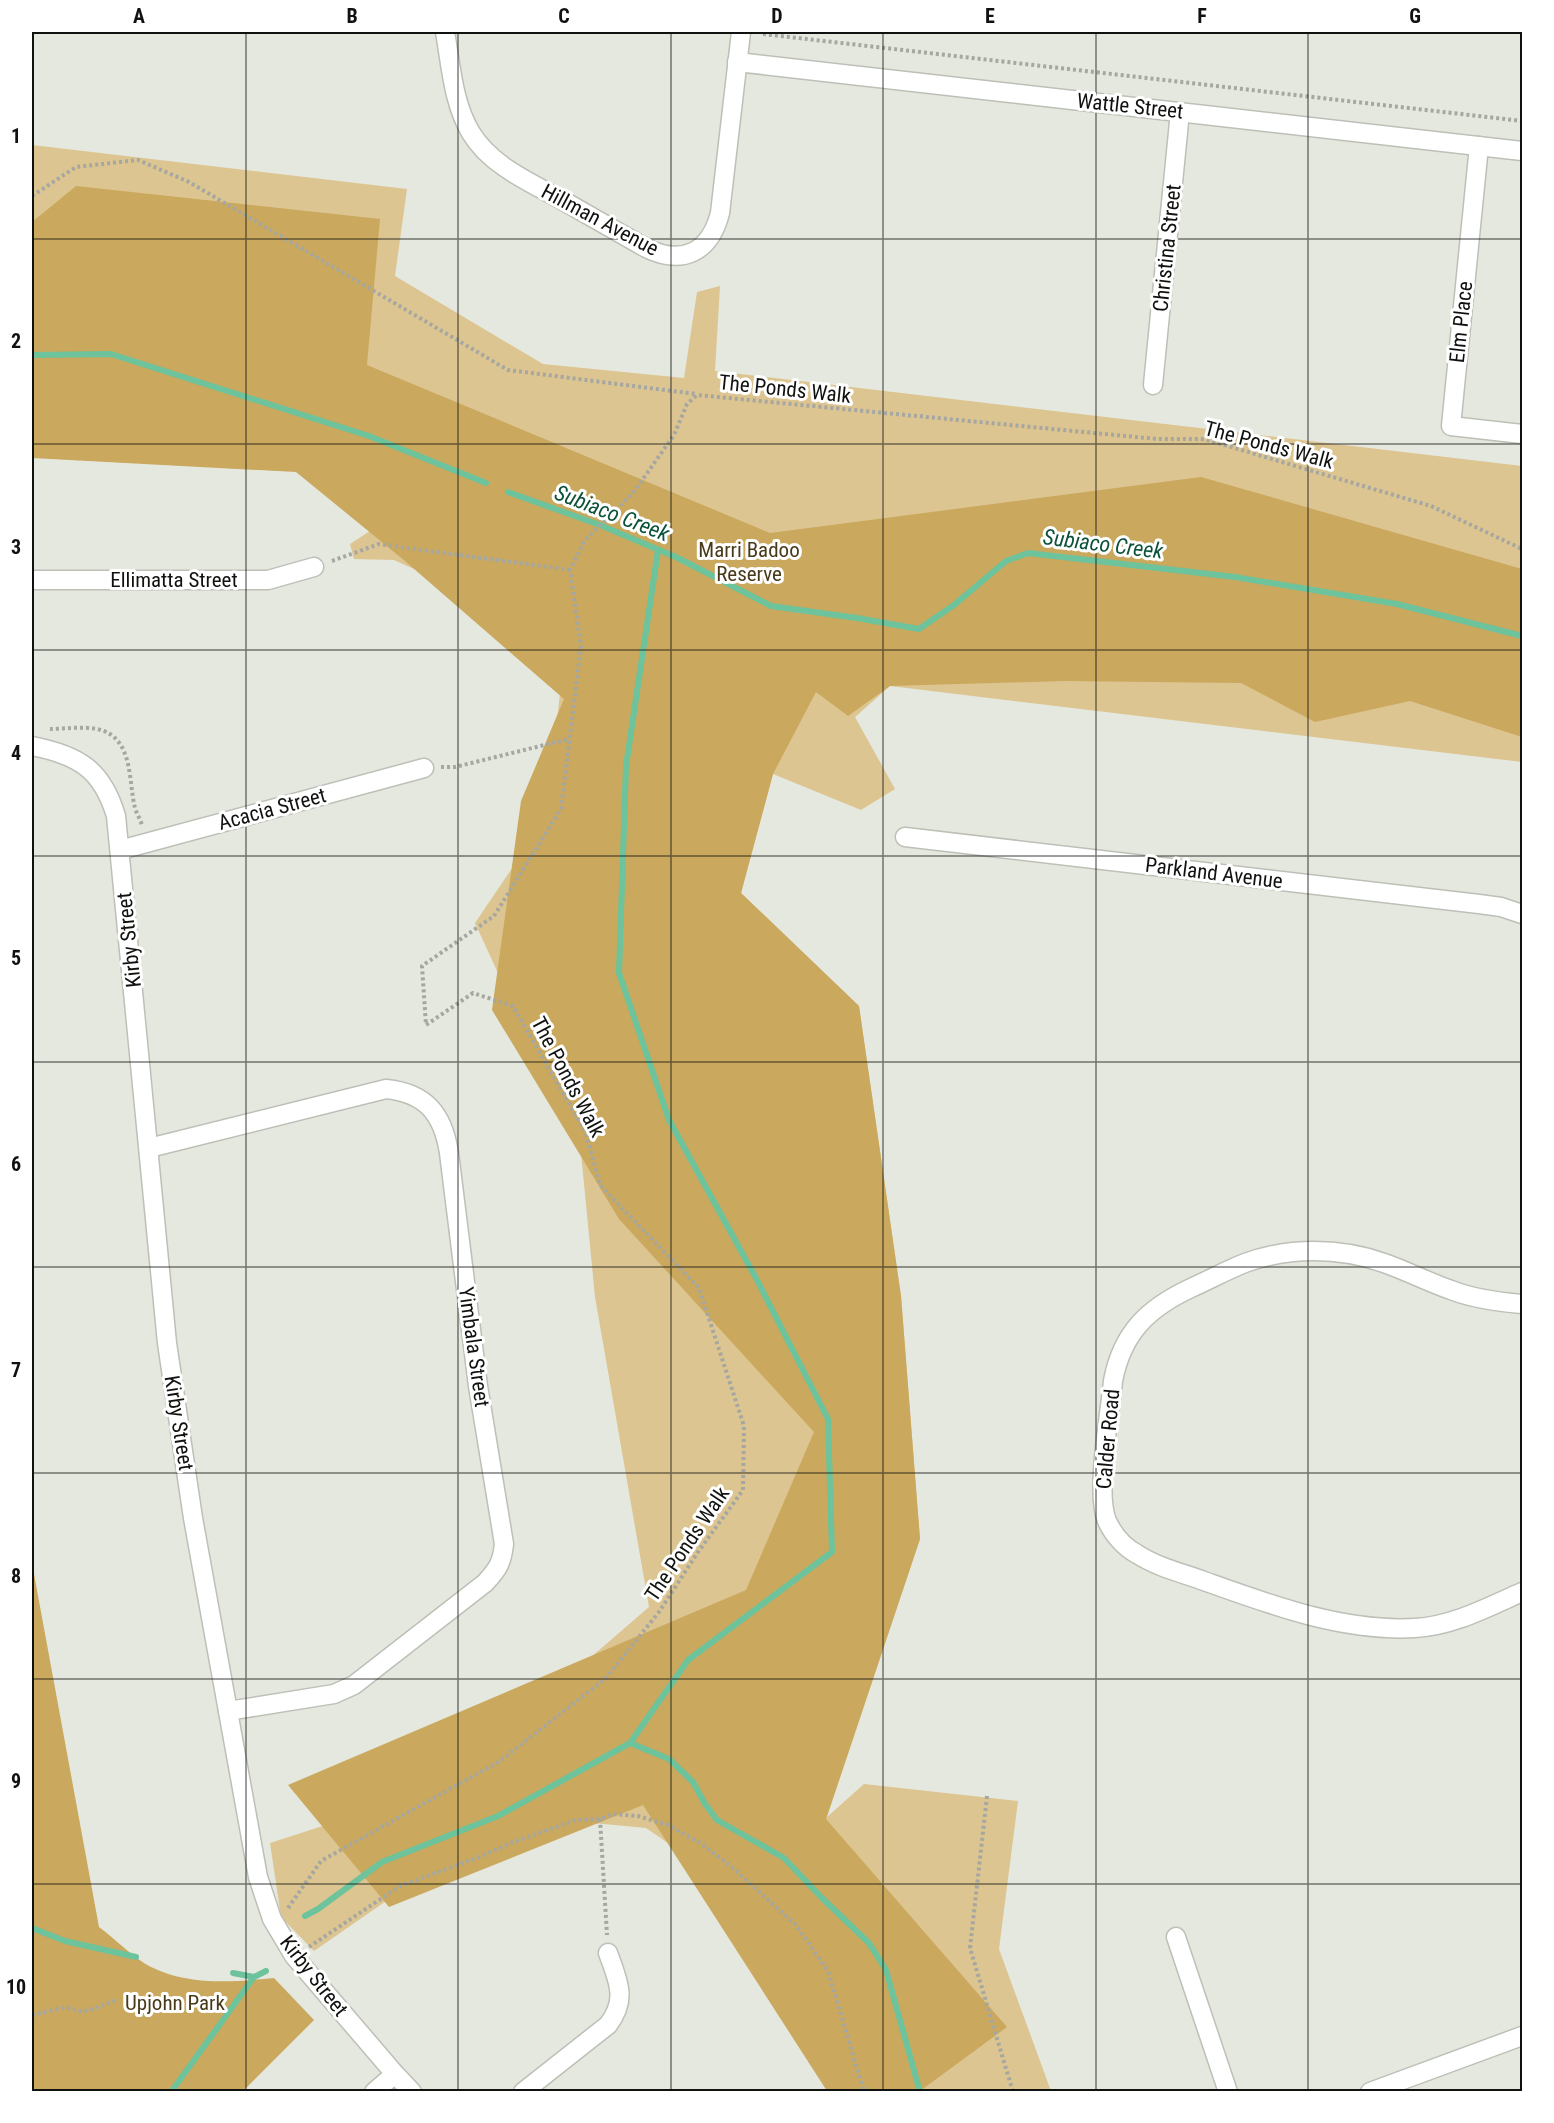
<svg xmlns="http://www.w3.org/2000/svg" width="1554" height="2123" viewBox="0 0 1554 2123" font-family="'Roboto Condensed',sans-serif">
  <style>
    .green { fill: #ddc591 }
    .forest { fill: #caa85d }
    .lines { fill: none; stroke-linecap: round; stroke-linejoin: round }
    .stream { stroke: #6cc39c; stroke-width: 6 }
    .street-casing { stroke: #bcc0b7; stroke-width: 21 }
    .path { stroke: #a5a7a0; stroke-width: 4; stroke-dasharray: 3 3; stroke-linecap: butt }
    .street { stroke: #fff; stroke-width: 18 }
    .grid { fill: none; stroke: #10120f; stroke-width: 1.5; stroke-opacity: 0.55 }
    .labels { text-anchor: middle; dominant-baseline: central; stroke-width: 6; stroke-linejoin: round; paint-order: stroke }
    .street-label { font-size: 21px; fill: #10120f; stroke: #fff }
    .park-label { font-size: 21px; fill: #483918; stroke: #fff }
    .water-label { font-size: 22px; font-style: italic; fill: #0b5239; stroke: #fff }
    .neatline { fill: none; stroke: #10120f; stroke-width: 2 }
    .grid-label { font-size: 20px; text-anchor: middle; font-weight: bold; fill: #10120f }
  </style>
  <rect width="100%" height="100%" fill="#e5e8df"/>
  <polygon class="green" points="32,145 407,189 395,276 543,364 684,378 697,292 720,286 715,371 1522,466 1520,524 1522,526 1522,762 890,686 855,717 895,789 861,810 773,774 741,893 859,1006 901,1296 920,1539 827,1817 864,1784 1018,1801 999,1949 1051,2091 855,2091 719,1878 646,1828 593,1823 415,1881 314,1951 281,1917 270,1843 360,1814 474,1758 649,1607 595,1297 578,1122 531,1045 475,923 546,818 569,613 489,603 394,560 354,559 350,544 404,509 236,427 32,436"/>
  <g class="forest">
    <polygon points="76,186 380,219 367,365 770,533 1201,477 1522,569 1522,737 1410,701 1315,722 1241,683 1064,681 890,686 848,716 816,692 773,774 741,893 859,1006 901,1296 920,1539 826,1819 1007,2027 920,2091 827,2091 643,1805 389,1907 288,1785 746,1590 814,1432 619,1219 492,1010 521,801 564,699 405,561 296,472 32,458 32,222"/>
    <path d="M 32,1563 L 99,1927 C 114,1938 135,1959 151,1967 C 190,1986 232,1982 274,1978 L 314,2020 L 243,2091 L 32,2091 Z"/>
  </g>
  <g class="lines">
    <g class="stream">
      <polyline points="32,355 111,354 369,436 486,483"/>
      <polyline points="508,492 600,525 678,558 771,606 857,618 919,629 954,605 1006,561 1028,553 1235,577 1397,604 1522,636"/>
      <polyline points="658,550 626,766 619,973 669,1120 757,1280 828,1419 832,1552 688,1660 630,1743 669,1759 693,1782 705,1804 717,1820 784,1858 821,1897 869,1943 886,1970 920,2092"/>
      <polyline points="305,1916 318,1909 382,1862 498,1816 630,1743"/>
      <polyline points="32,1928 65,1941 136,1957"/>
      <polyline points="233,1973 254,1977"/>
      <polyline points="171,2092 254,1977 266,1971"/>
    </g>
    <defs>
      <g id="street">
        <path d="M 445,32 C 451,66 453,103 471,133 C 491,166 530,182 562,200 C 590,216 618,232 646,248 C 683,266 710,252 720,213 L 741,32"/>
        <polyline points="737,62 1522,151"/>
        <polyline points="1479,146 1451,426 1522,434"/>
        <polyline points="1153,385 1180,112"/>
        <polyline points="32,580 268,580 314,567"/>
        <path d="M 32,746 C 78,755 102,769 116,816 L 167,1343 L 193,1518 L 258,1877 L 272,1919 L 294,1956 L 395,2074 L 412,2092"/>
        <polyline points="905,837 1479,904 1501,907 1522,914"/>
        <polyline points="120,850 424,768"/>
        <path d="M 149,1148 L 386,1089 C 426,1093 443,1114 449,1153 L 478,1386 L 504,1544 C 502,1563 498,1569 485,1583 L 354,1685 L 334,1694 L 228,1711"/>
        <path d="M 1522,1304 C 1498,1302 1474,1299 1451,1290 C 1428,1282 1407,1271 1384,1263 C 1340,1247 1288,1247 1245,1263 C 1227,1270 1209,1280 1191,1288 C 1148,1308 1122,1333 1113,1381 C 1110,1414 1095,1492 1107,1521 C 1113,1534 1124,1547 1137,1554 C 1157,1567 1182,1573 1204,1581 C 1271,1605 1343,1632 1415,1628 C 1453,1626 1488,1607 1522,1592"/>
        <polyline points="1176,1937 1228,2092"/>
        <polyline points="374,2092 395,2074"/>
        <path d="M 523,2092 L 608,2025 C 628,1999 618,1981 608,1953"/>
        <polyline points="1370,2092 1522,2036"/>
      </g>
    </defs>
    <use href="#street" class="street-casing"/>
    <g class="path">
      <polyline points="763,34 1522,121"/>
      <polyline points="32,196 76,167 138,160 189,182 508,370 696,394"/>
      <polyline points="332,561 379,544 570,570"/>
      <path d="M 50,729 C 64,729 83,726 97,729 C 134,737 128,780 135,808 C 137,814 140,819 142,825"/>
      <polyline points="441,767 455,767 569,739"/>
      <polyline points="987,1796 970,1948 1013,2092"/>
      <polyline points="600,1819 607,1935"/>
      <polyline points="288,1908 321,1861 500,1761 605,1679 659,1612 698,1552 743,1490 744,1426 699,1288 600,1185 586,1133 513,1006 473,993 426,1025 422,966 494,916 561,809 581,646 570,570 585,540 633,493 674,435 687,404 697,395 1157,439 1204,439 1431,506 1522,549"/>
      <polyline points="309,1947 400,1886 479,1857 516,1841 576,1820 600,1819 612,1814 638,1816 668,1825 700,1843 727,1863 796,1925 828,1971 864,2092"/>
      <polyline points="32,2015 66,2007 83,2012 117,2000"/>
    </g>
    <use href="#street" class="street"/>
  </g>
  <path class="grid" d="M 246,32 L 246,2092M 458,32 L 458,2092M 671,32 L 671,2092M 883,32 L 883,2092M 1096,32 L 1096,2092M 1308,32 L 1308,2092M 32,239 L 1522,239M 32,444 L 1522,444M 32,650 L 1522,650M 32,856 L 1522,856M 32,1062 L 1522,1062M 32,1267 L 1522,1267M 32,1473 L 1522,1473M 32,1679 L 1522,1679M 32,1884 L 1522,1884"/>
  <g class="labels">
    <g class="street-label">
      <text transform="translate(1130 106) rotate(6)">Wattle Street</text>
      <text transform="translate(600 220) rotate(28)">Hillman Avenue</text>
      <text transform="translate(1167 248) rotate(-84)">Christina Street</text>
      <text transform="translate(1461 322) rotate(-84)">Elm Place</text>
      <text transform="translate(785 389) rotate(6)">The Ponds Walk</text>
      <text transform="translate(1269 445) rotate(15)">The Ponds Walk</text>
      <text x="174" y="580">Ellimatta Street</text>
      <text transform="translate(272 809) rotate(-15)">Acacia Street</text>
      <text transform="translate(1214 873) rotate(7)">Parkland Avenue</text>
      <text transform="translate(129 940) rotate(-96)">Kirby Street</text>
      <text transform="translate(568 1077) rotate(62)">The Ponds Walk</text>
      <text transform="translate(474 1347) rotate(82)">Yimbala Street</text>
      <text transform="translate(179 1423) rotate(81)">Kirby Street</text>
      <text transform="translate(1108 1439) rotate(-85)">Calder Road</text>
      <text transform="translate(687 1544) rotate(-56)">The Ponds Walk</text>
      <text transform="translate(314 1976) rotate(52)">Kirby Street</text>
    </g>
    <g class="park-label">
      <text x="749" y="550">Marri Badoo<tspan x="749" dy="24">Reserve</tspan></text>
      <text x="175" y="2003">Upjohn Park</text>
    </g>
    <g class="water-label">
      <text transform="translate(612 513) rotate(21)">Subiaco Creek</text>
      <text transform="translate(1103 544) rotate(7)">Subiaco Creek</text>
    </g>
  </g>
  <rect width="1554" height="2123" fill="none" stroke="#ffffff" stroke-width="66"/>
  <rect x="33" y="33" width="1488" height="2057" class="neatline"/>
  <g class="grid-label">
    <text x="139" y="23">A</text>
    <text x="352" y="23">B</text>
    <text x="564" y="23">C</text>
    <text x="777" y="23">D</text>
    <text x="990" y="23">E</text>
    <text x="1202" y="23">F</text>
    <text x="1415" y="23">G</text>
    <text x="16" y="143">1</text>
    <text x="16" y="348">2</text>
    <text x="16" y="554">3</text>
    <text x="16" y="760">4</text>
    <text x="16" y="965">5</text>
    <text x="16" y="1171">6</text>
    <text x="16" y="1377">7</text>
    <text x="16" y="1583">8</text>
    <text x="16" y="1788">9</text>
    <text x="16" y="1994">10</text>
  </g>
</svg>
